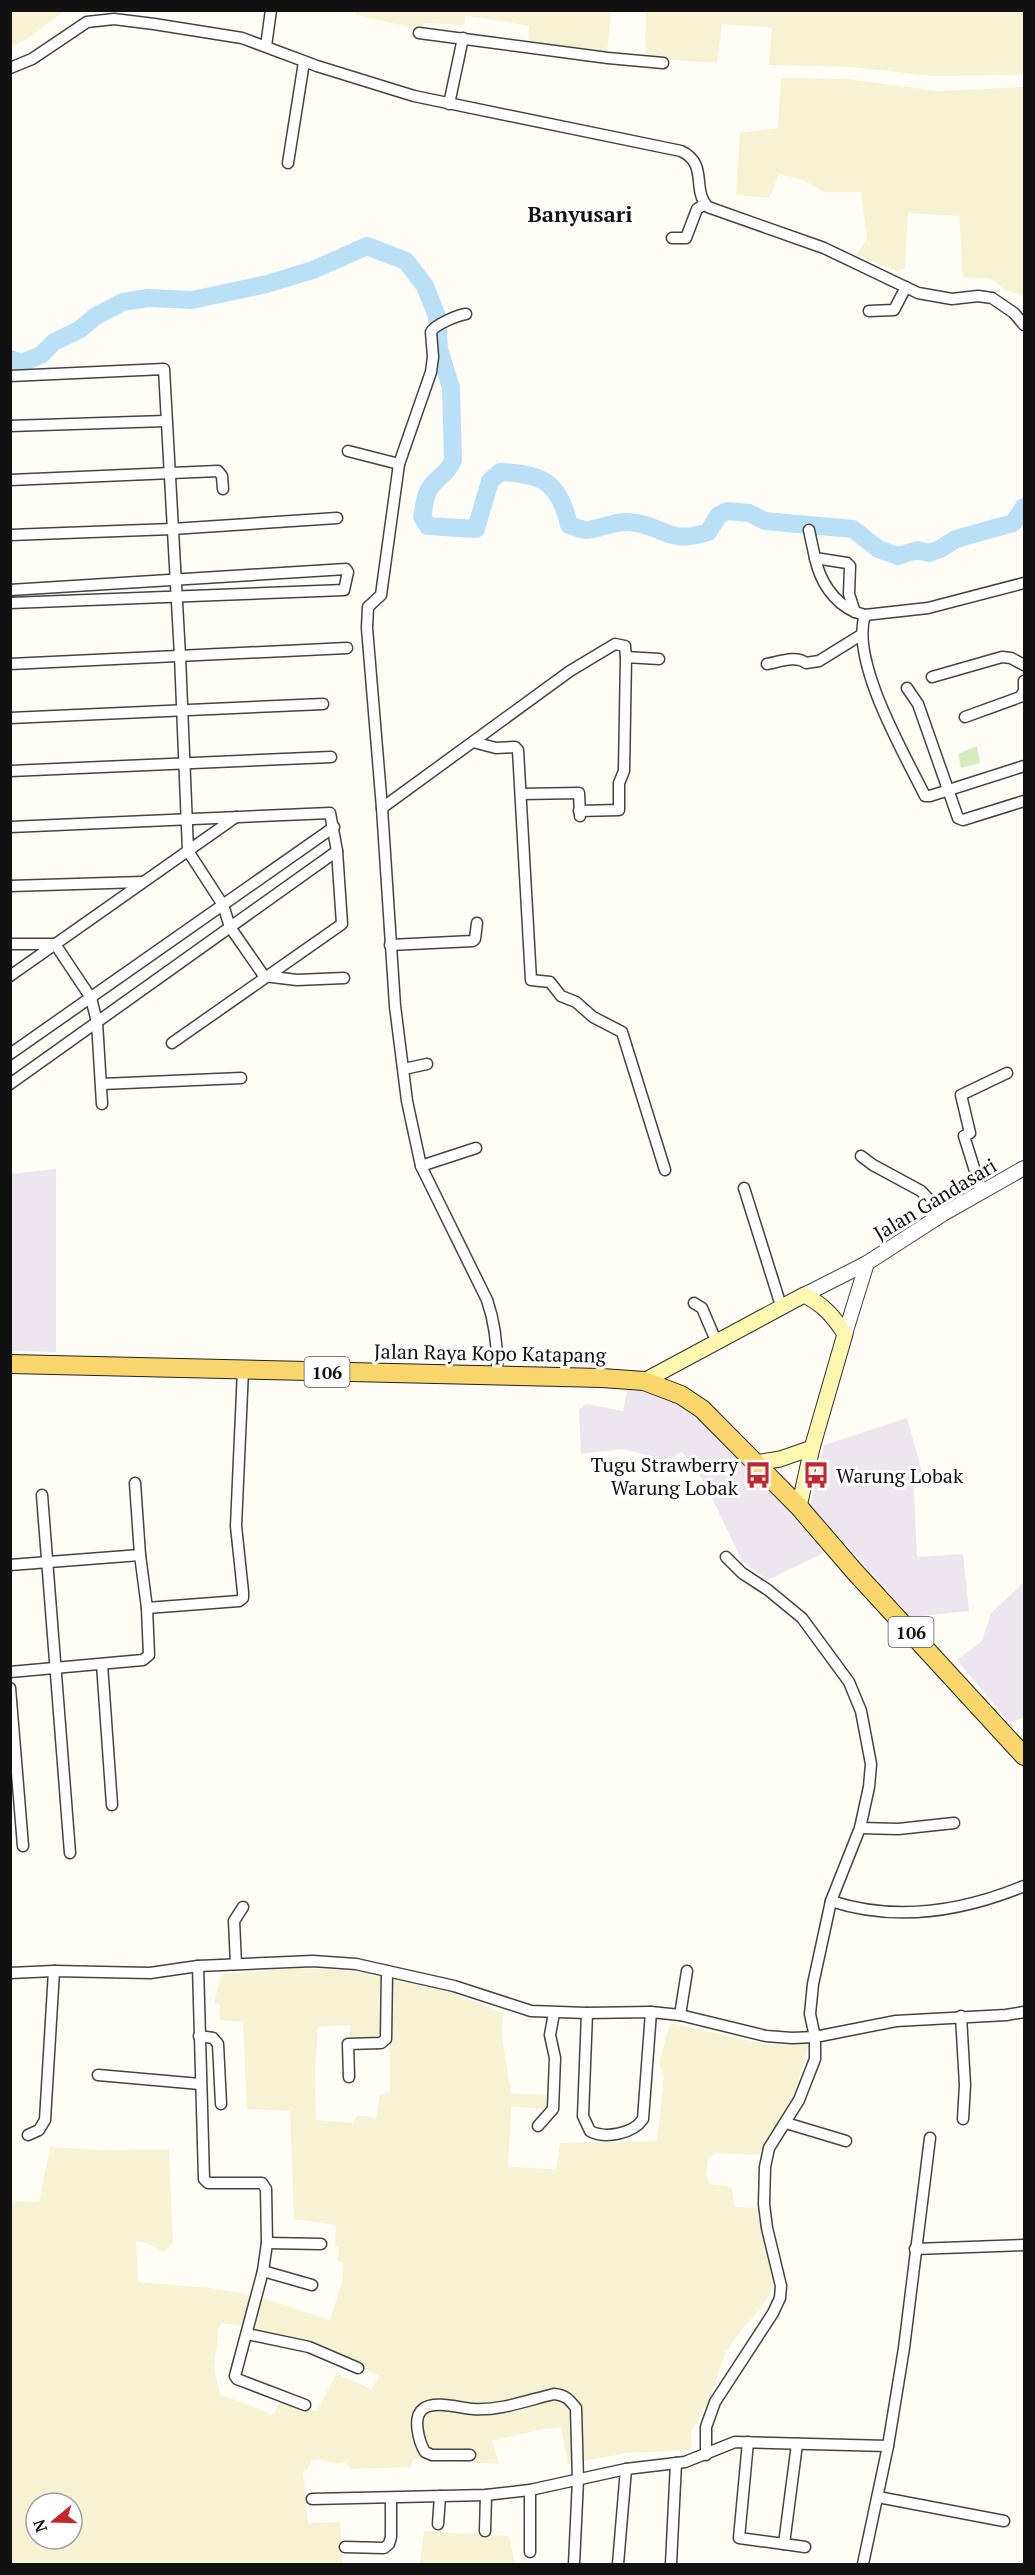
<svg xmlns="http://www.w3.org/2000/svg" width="1035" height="2575" viewBox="0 0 1035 2575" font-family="'PT Serif',serif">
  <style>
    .industrial { fill: #eee6ef }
    .farmland { fill: #f6f3d4; fill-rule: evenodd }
    .green { fill: #d5ebbd }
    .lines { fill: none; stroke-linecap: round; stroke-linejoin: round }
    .river { stroke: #b9e0f7; stroke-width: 18 }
    .minor-casing { stroke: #444; stroke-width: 13 }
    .tertiary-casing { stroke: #444; stroke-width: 16 }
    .secondary-casing { stroke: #333; stroke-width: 17 }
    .primary-casing { stroke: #222; stroke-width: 20 }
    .minor { stroke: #fff; stroke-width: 10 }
    .tertiary { stroke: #fff; stroke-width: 14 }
    .secondary { stroke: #fff6b0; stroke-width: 15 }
    .primary { stroke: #f9d66b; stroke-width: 18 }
    .labels { text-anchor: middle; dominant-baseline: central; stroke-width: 6; stroke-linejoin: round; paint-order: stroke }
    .shield { fill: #fff; stroke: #585858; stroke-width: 1.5 }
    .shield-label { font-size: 18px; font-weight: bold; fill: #111 }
    .street-label { font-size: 20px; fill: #111; stroke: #fff }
    .poi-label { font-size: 20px; fill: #111; stroke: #fff; text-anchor: end }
    .quarter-label { font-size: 22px; font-weight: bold; fill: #111; stroke: #fff }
  </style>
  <rect width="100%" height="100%" fill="#fffdf5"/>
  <g class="industrial">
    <polygon points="56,1169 56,1352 11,1351 11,1174"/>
    <polygon points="628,1385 679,1403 749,1464 824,1553 767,1580 742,1561 705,1483 682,1452 660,1465 650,1456 623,1449 581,1454 579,1410 586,1404 623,1411"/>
    <polygon points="907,1418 922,1472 913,1474 917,1557 963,1554 969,1611 911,1617 810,1505 824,1445"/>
    <polygon points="1024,1582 1024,1718 1009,1722 957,1660 982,1641 991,1613"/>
  </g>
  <g class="farmland">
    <polygon points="11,10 64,10 64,11 26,40 11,47"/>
    <polygon points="356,11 611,11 607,52 528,42 529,26 502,21 465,16 464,25 423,23 422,30 356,15"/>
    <polygon points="646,11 1024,11 1024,75 930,76 852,67 769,65 772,28 722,24 717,63 645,58"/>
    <polygon points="781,78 847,79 938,91 1024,87 1024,296 1005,290 991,279 963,277 959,216 908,213 905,268 899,272 856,255 867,239 861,192 825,192 803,180 779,174 769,198 736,195 740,133 778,128"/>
    <path d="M 300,1968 L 350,1971 L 383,1977 L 381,2039 L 350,2040 L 350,2025 L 318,2027 L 315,2068 L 316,2120 L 353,2123 L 357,2115 L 376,2118 L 380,2095 L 390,2092 L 390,1979 L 449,1992 L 503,2013 L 502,2036 L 511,2093 L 547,2095 L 550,2109 L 511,2107 L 508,2167 L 556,2169 L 560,2143 L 657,2141 L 664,2076 L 659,2064 L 670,2023 L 769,2045 L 809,2044 L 788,2116 L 759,2155 L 715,2153 L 708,2160 L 706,2175 L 710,2184 L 732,2187 L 734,2207 L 760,2208 L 772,2280 L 770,2293 L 760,2309 L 734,2339 L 725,2354 L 709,2401 L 691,2431 L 692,2450 L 627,2453 L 568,2464 L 561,2427 L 543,2429 L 492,2441 L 499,2464 L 414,2459 L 410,2467 L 351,2469 L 345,2462 L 336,2464 L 318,2459 L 311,2461 L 307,2470 L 303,2472 L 308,2523 L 340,2522 L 343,2564 L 11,2564 L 10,2201 L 39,2202 L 50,2147 L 106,2150 L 169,2149 L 173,2243 L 163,2252 L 147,2243 L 136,2241 L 138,2282 L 210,2288 L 253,2295 L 244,2326 L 221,2323 L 219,2327 L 214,2368 L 220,2394 L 274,2415 L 280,2400 L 303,2409 L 317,2411 L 336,2374 L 372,2389 L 379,2376 L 309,2342 L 254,2331 L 260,2297 L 330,2320 L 343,2278 L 343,2263 L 338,2260 L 339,2248 L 335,2246 L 336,2225 L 294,2219 L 290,2111 L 247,2109 L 243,2022 L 219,2020 L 220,2005 L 214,2002 L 222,1974 ZM 36,2503 L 72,2503 L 72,2539 L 36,2539 Z"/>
    <polygon points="424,2531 509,2536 515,2564 394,2564 420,2563"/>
  </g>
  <polygon class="green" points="977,746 980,763 961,768 958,754"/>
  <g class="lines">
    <path class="river" d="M 10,359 L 21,363 L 41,355 L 54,342 L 79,330 L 96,316 L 123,302 L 148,298 L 192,300 L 267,284 L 313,270 L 367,246 L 406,261 L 425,286 L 437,316 L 439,349 L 451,388 L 453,460 C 448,475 432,479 427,494 C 424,500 424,510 422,517 L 428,526 L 476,529 L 490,481 L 500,472 C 542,474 559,481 569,525 C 575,527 582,530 587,530 C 601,529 614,521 628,522 C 664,524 666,546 708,532 L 719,515 L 727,511 L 749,513 L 765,521 L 853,529 L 878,549 L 898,556 L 917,550 L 929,553 L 940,549 L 956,539 L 1013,523 L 1024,507"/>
    <defs>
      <g id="minor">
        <polyline points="419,33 608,58 663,63"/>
        <polyline points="266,46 271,10"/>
        <path d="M 10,68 L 32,59 L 87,22 L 114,19 L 154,24 L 242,38 L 317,66 L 414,96 L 681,151 C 709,164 691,190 708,207 L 824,248 L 918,293 L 952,299 L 978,296 L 992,298 L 1014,313 L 1024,325"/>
        <polyline points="449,104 463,38"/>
        <polyline points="288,163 304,62"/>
        <polyline points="672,238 686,238 697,209 705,204"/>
        <polyline points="869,311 894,310 906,287"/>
        <path d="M 466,314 C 458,315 434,325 431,332 L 433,357 L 431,372 L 399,464 L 381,595 L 368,607 L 367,628 L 382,808 L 395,1006 L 407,1101 L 421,1166 L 487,1300 C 496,1326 498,1349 497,1376"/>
        <polyline points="10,376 164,369 180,656 188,851 223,905 230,927 264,976 297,980 344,978"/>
        <polyline points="10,426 166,421"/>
        <polyline points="348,451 399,464"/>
        <polyline points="10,480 218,471 222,476 223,489"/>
        <polyline points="809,530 815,558 847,563 850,566 849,594 855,612 865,615 928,608 1024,583"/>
        <polyline points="10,535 172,529 337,518"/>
        <path d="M 815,558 C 820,581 833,602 855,612"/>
        <polyline points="10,590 346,569 348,572 344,590 10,603"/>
        <path d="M 865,615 C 850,661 904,753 925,796 L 930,796 L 1024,766"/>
        <polyline points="10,664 347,648"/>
        <path d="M 767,664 C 779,662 796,655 806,663 L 819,661 L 861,635"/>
        <polyline points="932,677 1002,657 1011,658 1024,665"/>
        <polyline points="907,688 918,704 958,818 963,820 1024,801"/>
        <polyline points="965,717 1020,697 1024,691 1024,681"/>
        <polyline points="10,718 323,704"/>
        <polyline points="473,742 496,748 515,747 518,750 531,980 550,982 561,996 576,1002 593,1017 622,1032 665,1170"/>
        <polyline points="10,771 331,757"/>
        <polyline points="521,794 579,793 580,816"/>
        <polyline points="382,808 570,671 615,644 625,646 626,657"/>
        <polyline points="579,811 619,810 619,783 624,771 626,657 659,659"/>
        <polyline points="10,827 330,813 337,851 342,924 172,1043"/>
        <polyline points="10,886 142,882"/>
        <polyline points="10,944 55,944 91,998 97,1022 102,1104"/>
        <polyline points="390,945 473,941 475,939 477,923"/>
        <polyline points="10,976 236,817"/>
        <polyline points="10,1054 334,827"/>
        <polyline points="404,1069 427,1064"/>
        <polyline points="10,1084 337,851"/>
        <polyline points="102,1084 241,1078"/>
        <polyline points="861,1156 873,1165 921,1191 943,1214"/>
        <polyline points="421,1166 476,1148"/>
        <polyline points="744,1188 782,1309"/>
        <polyline points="982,1193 964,1136 970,1133 961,1095 1007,1073"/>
        <polyline points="694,1303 702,1308 717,1343"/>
        <polyline points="135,1483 140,1555"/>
        <polyline points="42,1495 70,1853"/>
        <polyline points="10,1565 140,1555 147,1608 239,1601 243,1598 243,1592 236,1526 243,1370"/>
        <polyline points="102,1664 112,1805"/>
        <polyline points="10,1672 143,1660 149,1655 147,1608"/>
        <polyline points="10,1688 23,1846"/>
        <polyline points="860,1828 898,1829 954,1823"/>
        <path d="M 831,1901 C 895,1922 963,1911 1024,1886"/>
        <polyline points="236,1964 234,1921 243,1907"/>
        <polyline points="198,1966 204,2179 208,2183 262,2183 266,2189 267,2243 263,2271 235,2376 237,2379 305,2405"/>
        <polyline points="10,1973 54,1971 150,1973 198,1966 313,1961 356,1964 454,1986 531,2011 587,2013 651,2012 680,2015 766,2036 792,2038 815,2037 896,2021 1006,2015 1024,2012"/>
        <path d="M 587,2013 L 583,2116 L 590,2131 C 605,2139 633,2134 643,2119 L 651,2012"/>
        <polyline points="680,2015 687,1971"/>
        <polyline points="961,2016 965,2085 963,2119"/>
        <polyline points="199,2036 213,2038 218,2044 221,2104"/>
        <polyline points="98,2075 200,2084"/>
        <polyline points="349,2077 348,2044 381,2043 386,2039 387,1971"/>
        <polyline points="786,2123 846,2141"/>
        <polyline points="538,2126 553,2109 555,2058 550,2035 554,2013"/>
        <polyline points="28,2135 39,2130 45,2120 54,1971"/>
        <polyline points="267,2243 321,2244"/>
        <polyline points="915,2249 1024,2245"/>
        <polyline points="263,2271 312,2285"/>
        <polyline points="247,2334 309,2347 358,2368"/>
        <polyline points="748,2442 739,2538 784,2544 797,2444"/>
        <path d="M 470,2455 L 432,2455 L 425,2452 C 419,2442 412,2417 423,2409 C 434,2400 460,2408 473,2409 C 500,2411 528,2400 554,2394 C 565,2395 569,2399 576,2408 L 578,2480 L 574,2564"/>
        <polyline points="706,2455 706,2427 715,2402 773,2313 780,2298 781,2286 767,2228 764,2204 765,2167 769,2148 799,2100 815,2059 815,2037 810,2014 813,1984 831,1901 860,1828 869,1787 871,1764 861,1711 849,1682 802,1618 768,1590 742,1573 726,1557"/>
        <polyline points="530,2490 530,2552"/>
        <polyline points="878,2497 1004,2521"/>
        <polyline points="312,2499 486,2495 530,2490 626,2469 685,2462 735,2442 888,2446"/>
        <polyline points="438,2524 440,2496"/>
        <polyline points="485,2531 486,2495"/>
        <polyline points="784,2544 805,2547"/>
        <polyline points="345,2547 384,2548 389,2544 391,2537 391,2498"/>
        <polyline points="618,2564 626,2469"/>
        <polyline points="671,2564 676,2463"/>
        <polyline points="863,2564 888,2446 904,2348 930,2138"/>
      </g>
      <g id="tertiary">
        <polyline points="804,1295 867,1263 943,1214 1024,1168"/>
        <polyline points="845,1334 867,1263"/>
      </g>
      <g id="secondary">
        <path d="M 644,1381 L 804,1295 C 824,1305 833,1316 845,1334 L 812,1448 L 799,1507"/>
        <polyline points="755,1463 780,1459 812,1448"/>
      </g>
      <polyline id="primary" points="10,1364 602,1378 644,1381 681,1395 702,1409 799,1507 855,1572 1024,1756"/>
    </defs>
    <use href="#minor" class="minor-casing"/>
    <use href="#tertiary" class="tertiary-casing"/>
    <use href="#secondary" class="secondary-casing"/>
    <use href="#primary" class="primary-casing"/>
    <use href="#minor" class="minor"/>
    <use href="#tertiary" class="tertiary"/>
    <use href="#secondary" class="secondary"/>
    <use href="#primary" class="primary"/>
  </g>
  <defs>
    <symbol id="bus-bare" viewBox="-9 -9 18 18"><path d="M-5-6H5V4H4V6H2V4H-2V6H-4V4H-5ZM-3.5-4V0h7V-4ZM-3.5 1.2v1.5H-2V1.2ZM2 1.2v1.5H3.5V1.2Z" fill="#c4262e" stroke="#fff" stroke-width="2.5" paint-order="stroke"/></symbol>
  </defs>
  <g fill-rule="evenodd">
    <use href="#bus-bare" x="739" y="1456" width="38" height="38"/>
    <use href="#bus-bare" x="797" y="1456" width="38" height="38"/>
  </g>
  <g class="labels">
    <g class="shield">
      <rect x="304.5" y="1357" width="45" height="30" rx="4.5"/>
      <rect x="888.5" y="1617" width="45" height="30" rx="4.5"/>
    </g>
    <g class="shield-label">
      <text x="327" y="1372">106</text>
      <text x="911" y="1632">106</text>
    </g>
    <g class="street-label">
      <text transform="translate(935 1199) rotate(-31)">Jalan Gandasari</text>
      <text transform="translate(490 1353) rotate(1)">Jalan Raya Kopo Katapang</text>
    </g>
    <g class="poi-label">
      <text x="738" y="1464">Tugu Strawberry<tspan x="738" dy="23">Warung Lobak</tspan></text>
      <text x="836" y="1475" text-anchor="start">Warung Lobak</text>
    </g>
    <g class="quarter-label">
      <text x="580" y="213">Banyusari</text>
    </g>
  </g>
  <rect width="1035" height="2575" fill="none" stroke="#111111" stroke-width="24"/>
  <g transform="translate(54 2521) rotate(251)"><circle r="28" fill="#ffffff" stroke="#a0a0a0" stroke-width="1.5"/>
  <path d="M0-4.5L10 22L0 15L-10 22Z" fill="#c4262e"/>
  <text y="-9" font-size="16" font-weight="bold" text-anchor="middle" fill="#111111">N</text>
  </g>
</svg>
